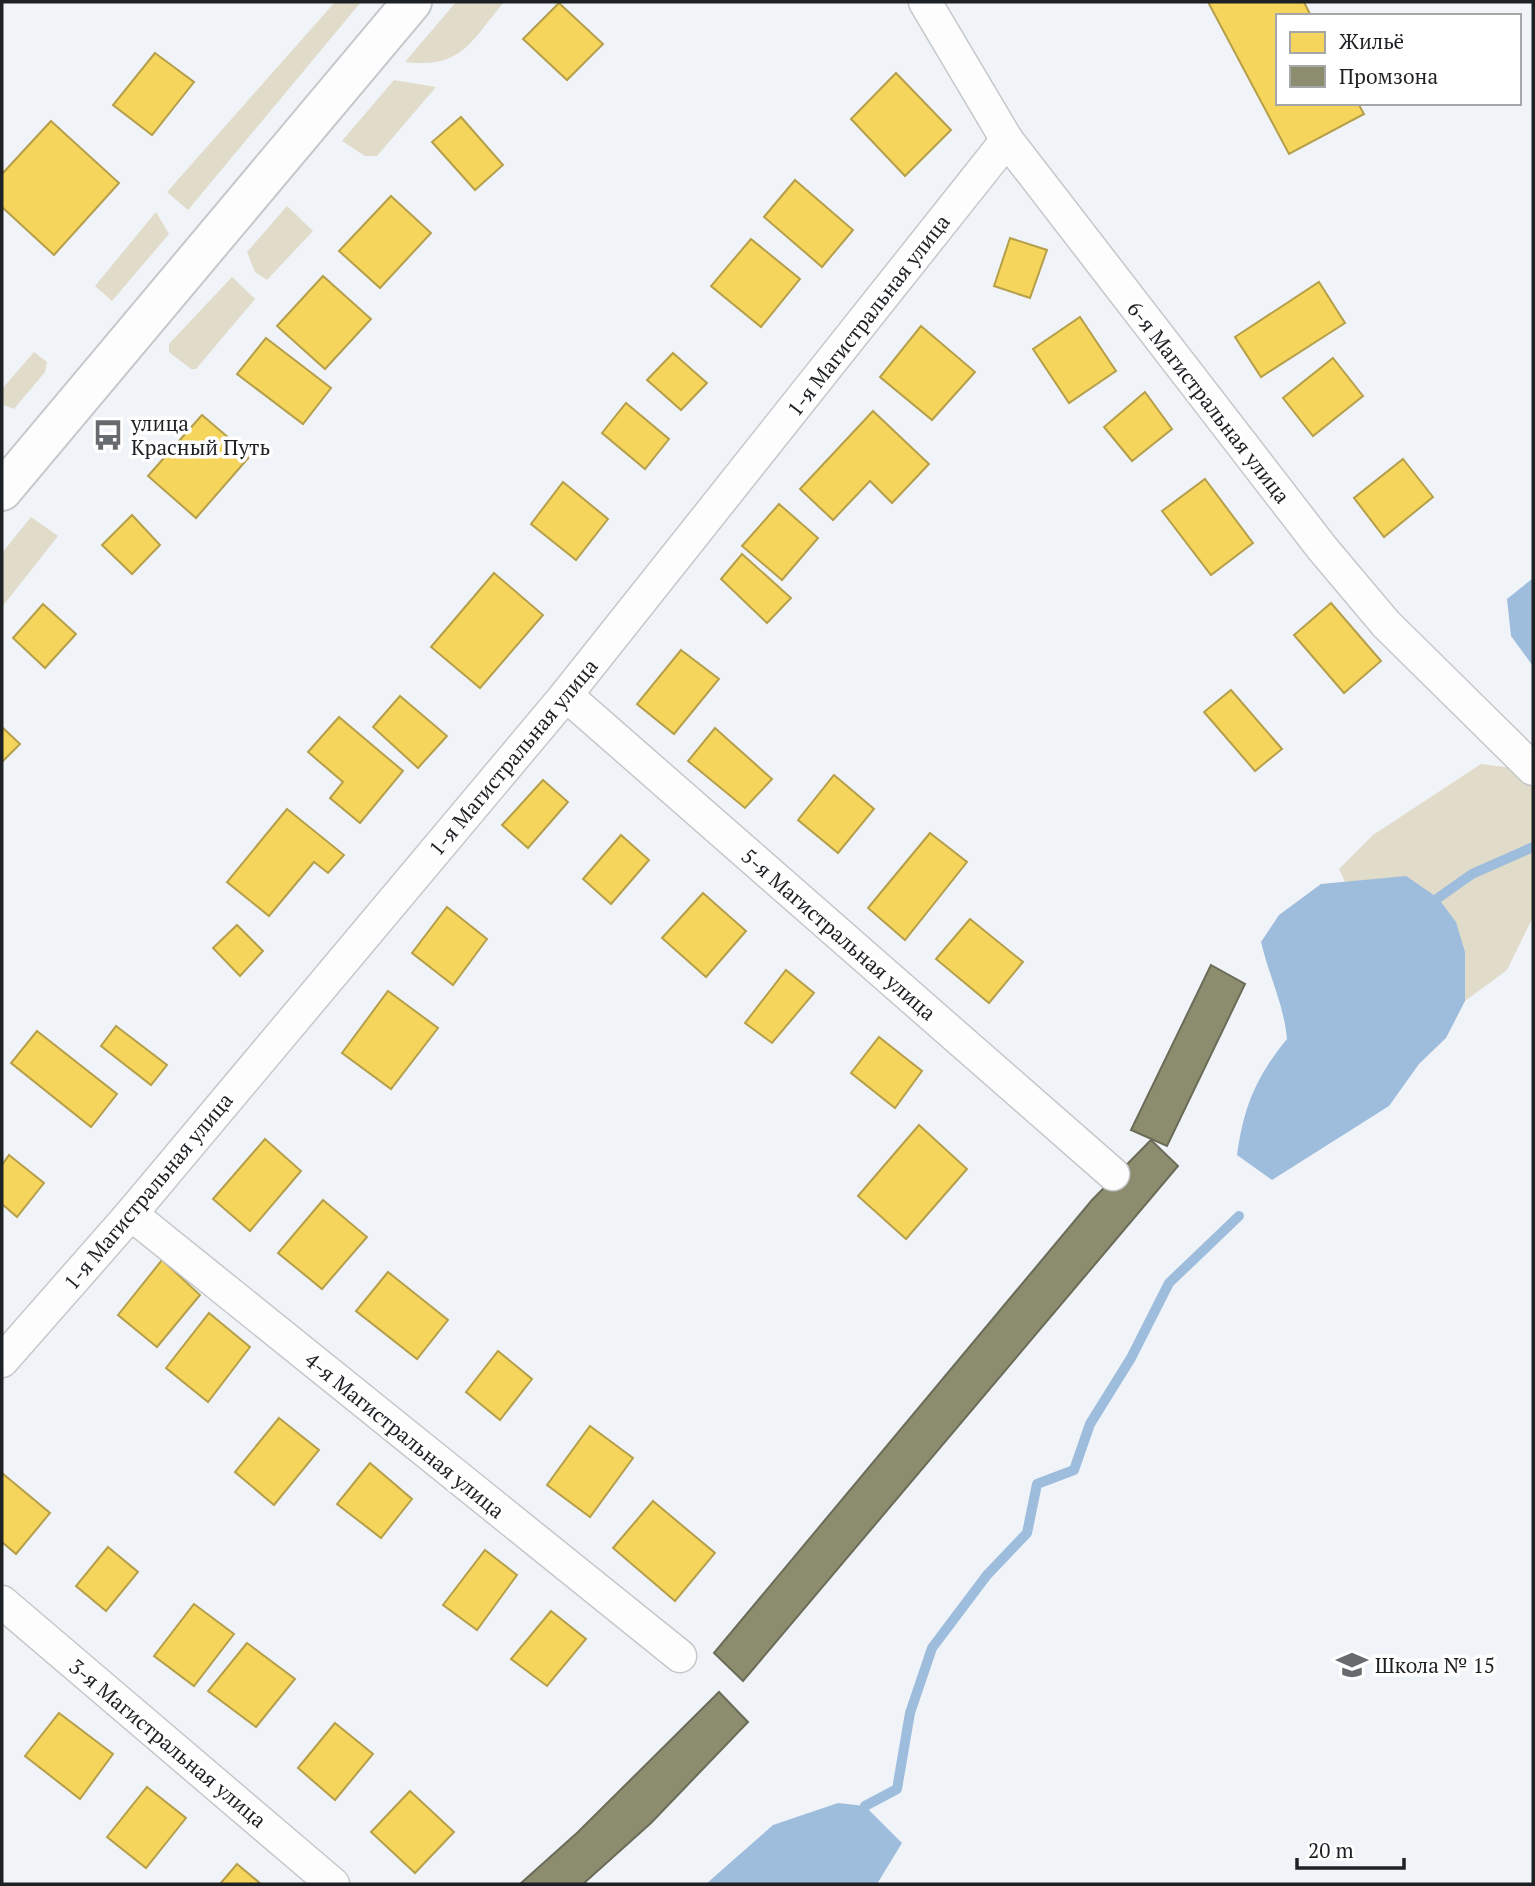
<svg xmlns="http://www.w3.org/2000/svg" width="1535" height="1886" viewBox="0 0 1535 1886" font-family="'PT Serif',serif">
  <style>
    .green { fill: #e1dbca }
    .water { fill: #9ebddd }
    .homes { fill: #f6d55c; stroke: #b59f4b; stroke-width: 2 }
    .industry { fill: #8c8c6e; stroke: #6b6c58; stroke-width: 2 }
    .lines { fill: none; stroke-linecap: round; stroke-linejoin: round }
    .stream { stroke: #9ebddd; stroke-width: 10 }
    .street-casing { stroke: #c5c8cb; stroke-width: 35 }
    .secondary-casing { stroke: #c5c8cb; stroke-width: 42 }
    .street { stroke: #fdfdfe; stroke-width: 32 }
    .secondary { stroke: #fdfdfe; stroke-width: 38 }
    .labels { text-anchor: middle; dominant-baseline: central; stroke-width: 7; stroke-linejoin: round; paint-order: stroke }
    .street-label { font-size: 21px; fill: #1e2124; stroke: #fff }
    .poi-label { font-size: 21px; fill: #1e2124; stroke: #fff; text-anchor: start }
  </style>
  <rect width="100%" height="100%" fill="#f0f4f8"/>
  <g class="green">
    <polygon points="335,2 361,2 188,210 167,192"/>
    <path d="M 456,2 L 504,2 C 471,41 462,69 405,62 Z"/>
    <polygon points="394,80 436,87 377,156 365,156 342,141"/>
    <polygon points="287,206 313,231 267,280 255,272 247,252"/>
    <polygon points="156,212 169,234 112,301 95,286"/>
    <polygon points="232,277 255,299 196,369 191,369 169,352 169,344"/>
    <polygon points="34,352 47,362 45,372 14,409 4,405 2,389"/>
    <polygon points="31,517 58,536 2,607 2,553"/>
    <polygon points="1481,764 1513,768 1533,788 1533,917 1507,970 1465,1001 1465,952 1406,877 1345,882 1339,869 1373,835"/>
  </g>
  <g class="water">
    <polygon points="1533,578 1533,666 1511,636 1507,599"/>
    <path d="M 1406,876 L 1438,898 L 1456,922 L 1465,952 L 1465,1001 L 1446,1038 L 1419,1064 L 1389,1106 L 1272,1180 L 1237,1155 C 1244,1106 1256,1077 1287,1039 C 1284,1005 1269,976 1261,942 L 1279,915 L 1321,884 Z"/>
    <polygon points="838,1803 865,1806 902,1843 877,1884 706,1884 773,1825"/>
  </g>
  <g class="homes">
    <polygon points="1208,2 1304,2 1311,16 1278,16 1278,103 1358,103 1364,114 1289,154"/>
    <polygon points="559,3 603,44 567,80 523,39"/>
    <polygon points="155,53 194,82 152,135 113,105"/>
    <polygon points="896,73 951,130 905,176 851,119"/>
    <polygon points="461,117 503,165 475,190 432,142"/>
    <polygon points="51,121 119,183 54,255 2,207 2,174"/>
    <polygon points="795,180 853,230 822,267 764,217"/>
    <polygon points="391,196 431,233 380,288 339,251"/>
    <polygon points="1010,238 1047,250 1030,298 994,286"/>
    <polygon points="751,239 800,279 761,327 711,286"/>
    <polygon points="323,276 371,319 325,369 277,326"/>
    <polygon points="1319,282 1345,323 1261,377 1235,337"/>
    <polygon points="1080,317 1116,371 1069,403 1033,349"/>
    <polygon points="921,326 975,372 932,420 880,377"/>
    <polygon points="266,338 331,388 303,424 237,374"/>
    <polygon points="673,353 707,383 681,410 647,380"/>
    <polygon points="1333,358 1363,396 1313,436 1283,398"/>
    <polygon points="1145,392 1172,429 1132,461 1104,427"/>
    <polygon points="626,403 669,439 645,469 602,433"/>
    <polygon points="873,411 929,464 892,503 870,481 833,520 800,489"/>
    <polygon points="202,415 250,456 196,518 148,476"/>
    <polygon points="1403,459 1433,497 1384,537 1354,498"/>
    <polygon points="1205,479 1253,543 1211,575 1162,511"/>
    <polygon points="563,482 608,519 576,560 531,524"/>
    <polygon points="779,504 818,538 782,580 742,546"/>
    <polygon points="132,515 160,545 132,574 102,545"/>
    <polygon points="742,554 791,598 767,623 721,579"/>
    <polygon points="494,573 543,615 480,688 431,647"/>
    <polygon points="1331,603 1381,661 1344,693 1294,635"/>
    <polygon points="43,604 76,634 45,668 13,638"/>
    <polygon points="681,650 719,679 674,734 637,704"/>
    <polygon points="1231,690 1282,749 1255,771 1204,712"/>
    <polygon points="400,696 447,736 418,768 373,727"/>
    <polygon points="339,717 403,771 360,823 330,798 343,782 308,752"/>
    <polygon points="2,727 20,744 2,762"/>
    <polygon points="715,728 772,779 745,808 688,761"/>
    <polygon points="834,775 874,809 838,853 798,820"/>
    <polygon points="543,780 568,802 528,848 502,825"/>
    <polygon points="287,809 344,855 328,873 314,862 269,916 227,882"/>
    <polygon points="930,833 967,862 905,940 868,908"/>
    <polygon points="621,835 649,860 611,904 583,879"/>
    <polygon points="703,893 746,931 706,977 662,938"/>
    <polygon points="447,907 487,939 453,985 412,953"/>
    <polygon points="970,919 1023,962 989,1003 936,959"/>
    <polygon points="237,925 263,951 240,976 213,948"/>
    <polygon points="786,970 814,993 772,1043 745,1023"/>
    <polygon points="388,991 438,1028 391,1089 342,1053"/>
    <polygon points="116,1026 167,1065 151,1085 101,1046"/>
    <polygon points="37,1031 117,1094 91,1127 11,1063"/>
    <polygon points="879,1037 922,1071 895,1108 851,1073"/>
    <polygon points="919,1125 967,1169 906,1239 858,1196"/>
    <polygon points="265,1139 301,1171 250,1231 213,1199"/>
    <polygon points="9,1155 44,1183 17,1217 2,1204 2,1165"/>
    <polygon points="323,1200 367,1237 322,1289 278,1253"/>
    <polygon points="162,1260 200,1295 157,1347 118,1315"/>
    <polygon points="388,1272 448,1320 417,1359 356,1311"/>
    <polygon points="209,1313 250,1347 208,1402 166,1368"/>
    <polygon points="498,1351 532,1379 500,1420 466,1392"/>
    <polygon points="279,1418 319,1450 274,1505 235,1472"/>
    <polygon points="590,1426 633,1458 590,1517 547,1485"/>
    <polygon points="370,1463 412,1499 381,1538 337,1504"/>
    <polygon points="2,1473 50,1513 16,1554 2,1542"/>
    <polygon points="653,1501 715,1553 675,1601 613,1548"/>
    <polygon points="108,1547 138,1572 106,1611 76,1586"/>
    <polygon points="485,1550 517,1575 477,1630 443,1605"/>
    <polygon points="194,1604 234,1634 194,1686 154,1656"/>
    <polygon points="551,1611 586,1639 547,1686 511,1659"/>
    <polygon points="247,1643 295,1679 256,1727 208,1691"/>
    <polygon points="59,1713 113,1754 80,1799 25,1756"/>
    <polygon points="335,1723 373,1754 335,1800 298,1768"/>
    <polygon points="147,1787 186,1818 146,1868 107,1837"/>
    <polygon points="410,1791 454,1832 415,1873 371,1832"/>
    <polygon points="237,1864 261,1884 220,1884"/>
  </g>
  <g class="industry">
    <polygon points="1211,965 1245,984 1167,1146 1131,1130"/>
    <polygon points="1151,1140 1178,1166 743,1681 714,1653 1092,1200"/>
    <polygon points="719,1692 748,1722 651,1823 583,1884 520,1884 578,1832"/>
  </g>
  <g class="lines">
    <g class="stream">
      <polyline points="1438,898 1472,874 1533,847"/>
      <polyline points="865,1806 897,1789 910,1713 932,1648 987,1575 1027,1533 1037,1484 1074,1470 1090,1424 1131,1358 1169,1283 1239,1216"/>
    </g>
    <defs>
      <g id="street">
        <polyline points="925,2 1007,140 1322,548 1386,624 1533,769"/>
        <polyline points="566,695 1113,1174"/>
        <polyline points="131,1214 680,1656"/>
        <polyline points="2,1361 131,1214 566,695 1007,140"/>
        <polyline points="2,1602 333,1884"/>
      </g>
      <polyline id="secondary" points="2,491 412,2"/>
    </defs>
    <use href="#street" class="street-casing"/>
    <use href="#secondary" class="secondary-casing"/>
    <use href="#street" class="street"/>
    <use href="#secondary" class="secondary"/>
  </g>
  <defs>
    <symbol id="bus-bare" viewBox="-9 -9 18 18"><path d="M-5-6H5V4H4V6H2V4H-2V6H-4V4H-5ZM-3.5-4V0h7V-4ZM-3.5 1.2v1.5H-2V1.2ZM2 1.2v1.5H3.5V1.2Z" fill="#686b6e" stroke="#fff" stroke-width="2.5" paint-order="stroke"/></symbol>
    <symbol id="school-bare" viewBox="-9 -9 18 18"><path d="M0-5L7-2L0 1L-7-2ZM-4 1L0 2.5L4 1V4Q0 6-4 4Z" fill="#686b6e" stroke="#fff" stroke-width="2.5" paint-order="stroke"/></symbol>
  </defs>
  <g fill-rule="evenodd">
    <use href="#bus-bare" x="86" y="413" width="44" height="44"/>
    <use href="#school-bare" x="1330" y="1643" width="44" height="44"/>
  </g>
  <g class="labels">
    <g class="street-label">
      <text transform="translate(868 315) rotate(-52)">1-я Магистральная улица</text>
      <text transform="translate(1209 402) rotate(52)">6-я Магистральная улица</text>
      <text transform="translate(513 757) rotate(-50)">1-я Магистральная улица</text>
      <text transform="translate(839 934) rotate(41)">5-я Магистральная улица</text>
      <text transform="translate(148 1191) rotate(-50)">1-я Магистральная улица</text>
      <text transform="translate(405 1435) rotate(39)">4-я Магистральная улица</text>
      <text transform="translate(168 1743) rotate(40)">3-я Магистральная улица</text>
    </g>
    <g class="poi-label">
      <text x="131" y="423">улица<tspan x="131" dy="24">Красный Путь</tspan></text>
      <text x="1375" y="1665">Школа № 15</text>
    </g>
  </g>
  <rect width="1535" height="1886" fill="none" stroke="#1e2124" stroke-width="7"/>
  <rect x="1276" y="14" width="245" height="91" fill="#ffffff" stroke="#a5a6a7" stroke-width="2"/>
  <rect x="1290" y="32" width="35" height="21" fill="#f6d55c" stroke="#a5a6a7" stroke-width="2"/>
  <text x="1339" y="49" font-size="21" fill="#1e2124">Жильё</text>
  <rect x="1290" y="66" width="35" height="21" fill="#8c8c6e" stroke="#a5a6a7" stroke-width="2"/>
  <text x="1339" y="84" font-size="21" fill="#1e2124">Промзона</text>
  <path d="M1297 1858v10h107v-10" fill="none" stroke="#1e2124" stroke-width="3.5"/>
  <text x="1308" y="1858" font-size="21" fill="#1e2124" stroke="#ffffff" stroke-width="5" paint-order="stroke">20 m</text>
</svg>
